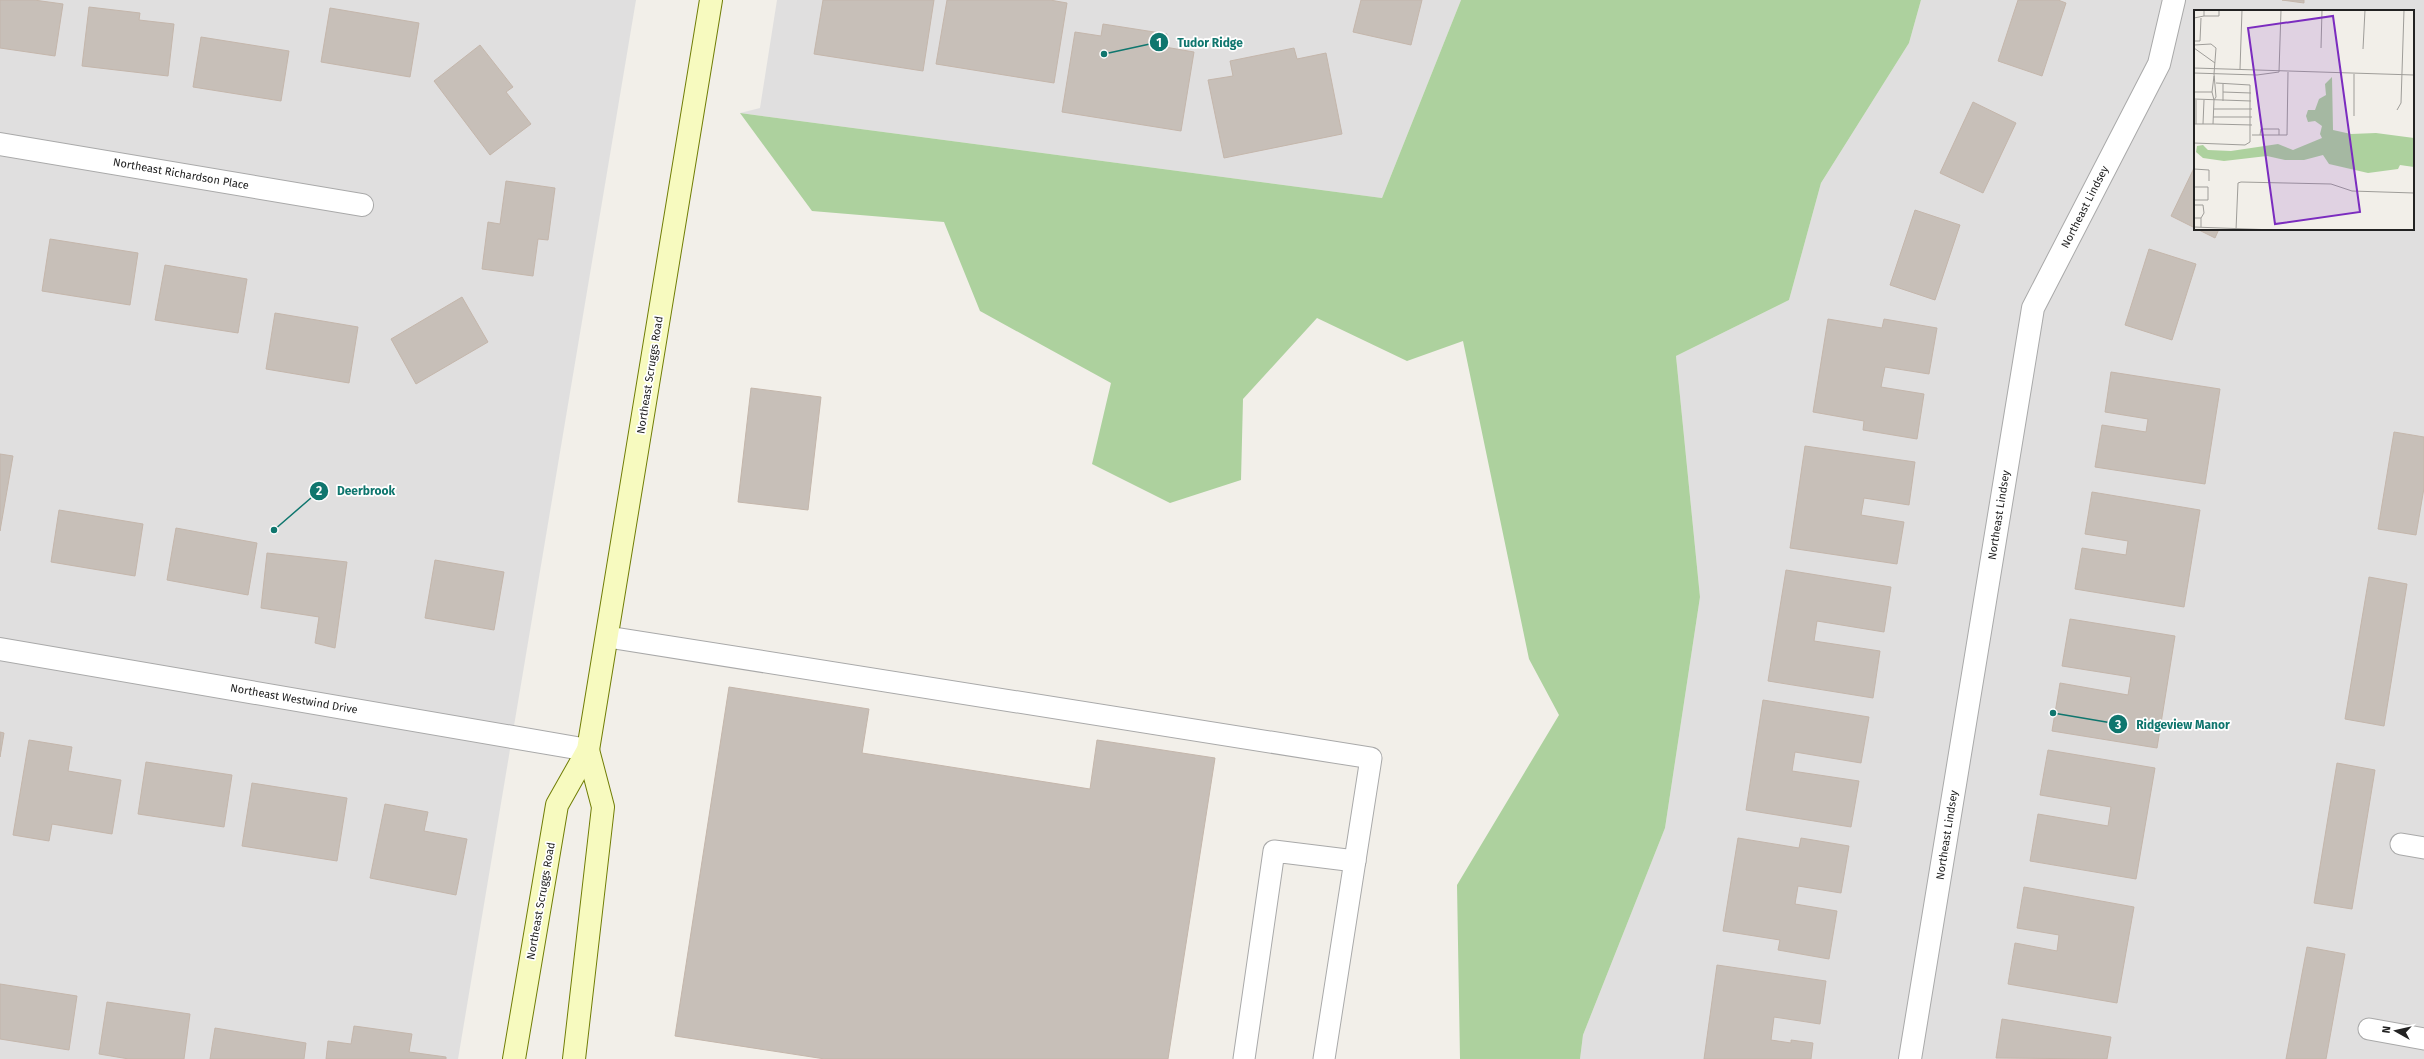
<svg xmlns="http://www.w3.org/2000/svg" width="2424" height="1059" viewBox="0 0 2424 1059" font-family="'Fira Sans',sans-serif">
  <style>
    .residential { fill: #e0dfdf; fill-rule: evenodd }
    .forest { fill: #add19e }
    .building { fill: #c7bfb8; stroke: #c4b6ab }
    .lines { fill: none; stroke-linecap: round; stroke-linejoin: round }
    .lane-casing { stroke: #a9a9a9; stroke-width: 23 }
    .street-casing { stroke: #a9a9a9; stroke-width: 24 }
    .secondary-casing { stroke: #707d05; stroke-width: 24 }
    .lane { stroke: #fff; stroke-width: 21 }
    .street { stroke: #fff; stroke-width: 22 }
    .secondary { stroke: #f7fabf; stroke-width: 22 }
    .labels { text-anchor: middle; dominant-baseline: central; stroke-width: 3.5; stroke-linejoin: round; paint-order: stroke }
    .street-label { font-size: 11px; fill: #222; stroke: #fff }
    .inset-road { fill: none; stroke: #9f9d99; stroke-width: 1 }
    .view { fill: #7b2cbf; fill-opacity: 0.15; stroke: #7b2cbf; stroke-width: 2 }
    .inset-edge { fill: none; stroke: #222; stroke-width: 2 }
    .leader { fill: none; stroke: #0f766e; stroke-width: 1.5 }
    .callout-dot { fill: #0f766e; stroke: #fff; stroke-width: 1.5 }
    .mark-label { font-size: 12px; text-anchor: middle; font-weight: bold; fill: #fff }
    .callout-label { font-size: 12px; text-anchor: middle; font-weight: bold; fill: #0f766e; stroke: #fff; stroke-width: 3.5; stroke-linejoin: round; paint-order: stroke }
  </style>
  <rect width="100%" height="100%" fill="#f2efe9"/>
  <g class="residential">
    <polygon points="0,0 636,0 458,1059 0,1059"/>
    <polygon points="777,0 1461,0 1382,198 740,113 760,108"/>
    <path d="M 1921,0 L 2424,0 L 2424,1059 L 1580,1059 L 1583,1035 L 1665,828 L 1700,597 L 1676,356 L 1789,300 L 1821,183 L 1909,43 ZM 2195,11 L 2413,11 L 2413,229 L 2195,229 Z"/>
  </g>
  <polygon class="forest" points="1461,0 1921,0 1909,43 1821,183 1789,300 1676,356 1700,597 1665,828 1583,1035 1580,1059 1460,1059 1457,885 1559,715 1529,659 1463,341 1407,361 1317,318 1243,399 1241,480 1170,503 1092,464 1111,383 980,311 944,222 812,211 740,113 1382,198"/>
  <g class="building">
    <polygon points="0,0 34,0 63,4 55,56 0,48"/>
    <polygon points="823,0 934,0 923,71 814,54"/>
    <polygon points="947,0 1050,0 1067,3 1054,83 936,64"/>
    <polygon points="1361,0 1422,0 1411,45 1353,32"/>
    <polygon points="2018,0 2058,0 2066,3 2042,76 1998,61"/>
    <polygon points="2282,0 2304,0 2304,3"/>
    <polygon points="89,7 140,13 139,20 174,24 168,76 82,66"/>
    <polygon points="330,8 419,23 410,77 321,62"/>
    <polygon points="1103,24 1167,34 1165,47 1194,52 1181,131 1062,112 1075,32 1101,36"/>
    <polygon points="201,37 289,51 281,101 193,87"/>
    <polygon points="480,45 513,87 506,92 531,124 490,155 434,81"/>
    <polygon points="1294,48 1297,59 1326,53 1342,134 1224,158 1208,80 1233,76 1230,61"/>
    <polygon points="1973,102 2016,123 1983,193 1940,173"/>
    <polygon points="2195,166 2195,228 2171,216"/>
    <polygon points="506,181 555,188 548,240 538,239 533,276 482,269 488,222 500,224"/>
    <polygon points="1915,210 1960,225 1935,300 1890,285"/>
    <polygon points="2197,229 2219,229 2215,238"/>
    <polygon points="50,239 138,253 130,305 42,291"/>
    <polygon points="2149,249 2196,264 2172,340 2125,325"/>
    <polygon points="165,265 247,279 238,333 155,320"/>
    <polygon points="462,297 488,342 416,384 391,339"/>
    <polygon points="275,313 358,327 349,383 266,369"/>
    <polygon points="1828,319 1882,328 1884,319 1937,328 1929,374 1885,367 1881,387 1924,394 1917,439 1863,430 1864,421 1813,412"/>
    <polygon points="2111,372 2220,389 2205,484 2095,467 2102,425 2146,432 2148,419 2105,412"/>
    <polygon points="751,388 821,397 808,510 738,502"/>
    <polygon points="2394,432 2424,437 2424,488 2416,535 2378,529"/>
    <polygon points="1805,446 1915,462 1909,505 1864,498 1861,515 1904,522 1897,564 1790,548"/>
    <polygon points="0,454 13,456 0,531"/>
    <polygon points="2092,492 2200,510 2184,607 2075,589 2082,548 2126,555 2128,541 2085,534"/>
    <polygon points="59,510 143,524 135,576 51,562"/>
    <polygon points="176,528 257,543 248,595 167,580"/>
    <polygon points="267,553 347,562 335,648 315,643 319,617 261,608"/>
    <polygon points="435,560 504,572 494,630 425,618"/>
    <polygon points="1786,570 1891,587 1884,632 1817,621 1814,641 1880,651 1873,698 1768,681"/>
    <polygon points="2369,577 2407,584 2384,726 2345,719"/>
    <polygon points="2070,619 2175,636 2157,748 2052,731 2060,683 2128,695 2131,677 2062,666"/>
    <polygon points="729,687 869,709 862,753 1090,789 1097,740 1215,758 1168,1059 825,1059 675,1036"/>
    <polygon points="1763,700 1869,717 1861,763 1795,752 1792,771 1859,781 1851,827 1746,810"/>
    <polygon points="0,732 4,733 0,757"/>
    <polygon points="29,740 72,747 68,771 121,780 112,834 52,824 49,841 13,835"/>
    <polygon points="2048,750 2155,768 2136,879 2030,861 2038,814 2108,826 2111,807 2040,795"/>
    <polygon points="146,762 232,775 224,827 138,814"/>
    <polygon points="2337,763 2375,770 2352,909 2314,903"/>
    <polygon points="252,783 347,798 337,861 242,846"/>
    <polygon points="385,804 428,812 424,831 467,839 456,895 370,878"/>
    <polygon points="1738,838 1799,848 1801,838 1849,846 1841,893 1798,886 1795,904 1837,911 1829,959 1778,950 1780,940 1723,931"/>
    <polygon points="2024,887 2134,907 2117,1003 2008,984 2015,943 2057,951 2059,935 2017,928"/>
    <polygon points="2307,947 2345,954 2326,1059 2286,1059"/>
    <polygon points="1717,965 1826,981 1820,1024 1774,1017 1771,1040 1791,1043 1791,1040 1813,1043 1811,1059 1704,1059"/>
    <polygon points="0,984 77,996 69,1050 0,1039"/>
    <polygon points="107,1002 190,1014 184,1059 129,1059 99,1054"/>
    <polygon points="2002,1019 2111,1037 2107,1059 1996,1058"/>
    <polygon points="354,1026 412,1034 409,1052 446,1057 446,1059 326,1059 328,1041 351,1044"/>
    <polygon points="215,1028 306,1043 304,1059 210,1059"/>
  </g>
  <g class="lines">
    <defs>
      <g id="lane">
        <polyline points="608,637 1371,758 1324,1059"/>
        <polyline points="2401,844 2424,848"/>
        <polyline points="2369,1029 2424,1039"/>
        <polyline points="1244,1059 1274,851 1355,861"/>
      </g>
      <g id="street">
        <polyline points="0,144 362,205"/>
        <polyline points="0,649 588,750"/>
        <polyline points="1910,1059 2033,308 2159,64 2174,0"/>
      </g>
      <g id="secondary">
        <polyline points="514,1059 557,805 588,750 711,0"/>
        <polyline points="574,1059 603,807 588,750"/>
      </g>
    </defs>
    <use href="#lane" class="lane-casing"/>
    <use href="#street" class="street-casing"/>
    <use href="#secondary" class="secondary-casing"/>
    <use href="#lane" class="lane"/>
    <use href="#street" class="street"/>
    <use href="#secondary" class="secondary"/>
  </g>
  <g class="labels">
    <g class="street-label">
      <text transform="translate(181 174) rotate(10)">Northeast Richardson Place</text>
      <text transform="translate(2085 207) rotate(-63)">Northeast Lindsey</text>
      <text transform="translate(650 375) rotate(-81)">Northeast Scruggs Road</text>
      <text transform="translate(1999 515) rotate(-81)">Northeast Lindsey</text>
      <text transform="translate(294 699) rotate(10)">Northeast Westwind Drive</text>
      <text transform="translate(1947 835) rotate(-81)">Northeast Lindsey</text>
      <text transform="translate(541 901) rotate(-80)">Northeast Scruggs Road</text>
    </g>
  </g>
  <g transform="translate(2194 10)">
    <rect width="220" height="220" fill="#f2efe9"/>
    <path d="M 138,67 L 139,120 L 157,124 L 182,123 L 220,128 L 220,157 L 206,155 L 204,159 L 174,163 L 135,154 L 129,145 L 110,150 L 91,150 L 73,146 L 30,151 L 9,148 L 2,142 L 3,136 L 9,135 L 14,140 L 37,141 L 84,134 L 99,140 L 128,128 L 126,124 L 128,116 L 121,111 L 114,112 L 112,106 L 114,100 L 121,100 L 125,89 L 132,85 L 131,74 Z" fill="#add19e"/>
    <path class="inset-road" d="M 10,6 L 25,6 L 25,0M 0,8 L 10,6 L 10,0M 0,31 L 6,31 L 7,8M 0,35 L 17,34 L 22,38 L 20,64 L 22,87 L 20,90 L 18,82 L 20,66M 0,38 L 21,53M 127,38 L 128,0M 169,39 L 171,0M 0,58 L 220,65M 46,59 L 48,0M 85,62 L 87,0M 0,63 L 63,65 L 85,62M 160,64 L 160,106M 0,82 L 18,82M 29,82 L 57,83M 0,89 L 57,91M 2,90 L 2,114M 29,91 L 29,74M 20,99 L 58,99M 203,100 L 207,93 L 210,0M 19,107 L 58,107M 0,114 L 19,114 L 20,90M 9,114 L 10,90M 19,114 L 58,115M 58,125 L 93,125 L 94,62M 66,125 L 67,119 L 85,119 L 85,125M 0,133 L 51,135 L 56,132 L 56,75 L 22,73M 0,159 L 15,160 L 15,171M 0,177 L 14,177 L 14,190 L 0,190M 0,195 L 9,195 L 10,203 L 7,208M 0,208 L 7,208 L 7,217M 0,217 L 81,220M 42,220 L 44,173 L 47,172 L 137,174 L 158,181 L 220,183"/>
    <path class="view" d="M 139,6 L 166,202 L 81,214 L 54,18 Z"/>
    <rect width="220" height="220" class="inset-edge"/>
  </g>
  <path class="leader" d="M1104 54L1159 42M274 530L319 491M2053 713L2118 724"/>
  <g class="callout-dot">
    <circle cx="1104" cy="54" r="4"/>
    <circle cx="274" cy="530" r="4"/>
    <circle cx="2053" cy="713" r="4"/>
    <circle cx="1159" cy="42" r="10"/>
    <circle cx="319" cy="491" r="10"/>
    <circle cx="2118" cy="724" r="10"/>
  </g>
  <g class="mark-label">
    <text x="1159" y="47">1</text>
    <text x="319" y="495">2</text>
    <text x="2118" y="729">3</text>
  </g>
  <g class="callout-label">
    <text x="1210" y="47">Tudor Ridge</text>
    <text x="366" y="495">Deerbrook</text>
    <text x="2183" y="729">Ridgeview Manor</text>
  </g>
  <g transform="translate(2396 1031) rotate(278)" stroke="#ffffff" stroke-width="3" paint-order="stroke">
  <path d="M0-3L7 15L0 10L-7 15Z" fill="#222222"/>
  <text y="-6" font-size="11" font-weight="bold" text-anchor="middle" fill="#222222">N</text>
  </g>
</svg>
